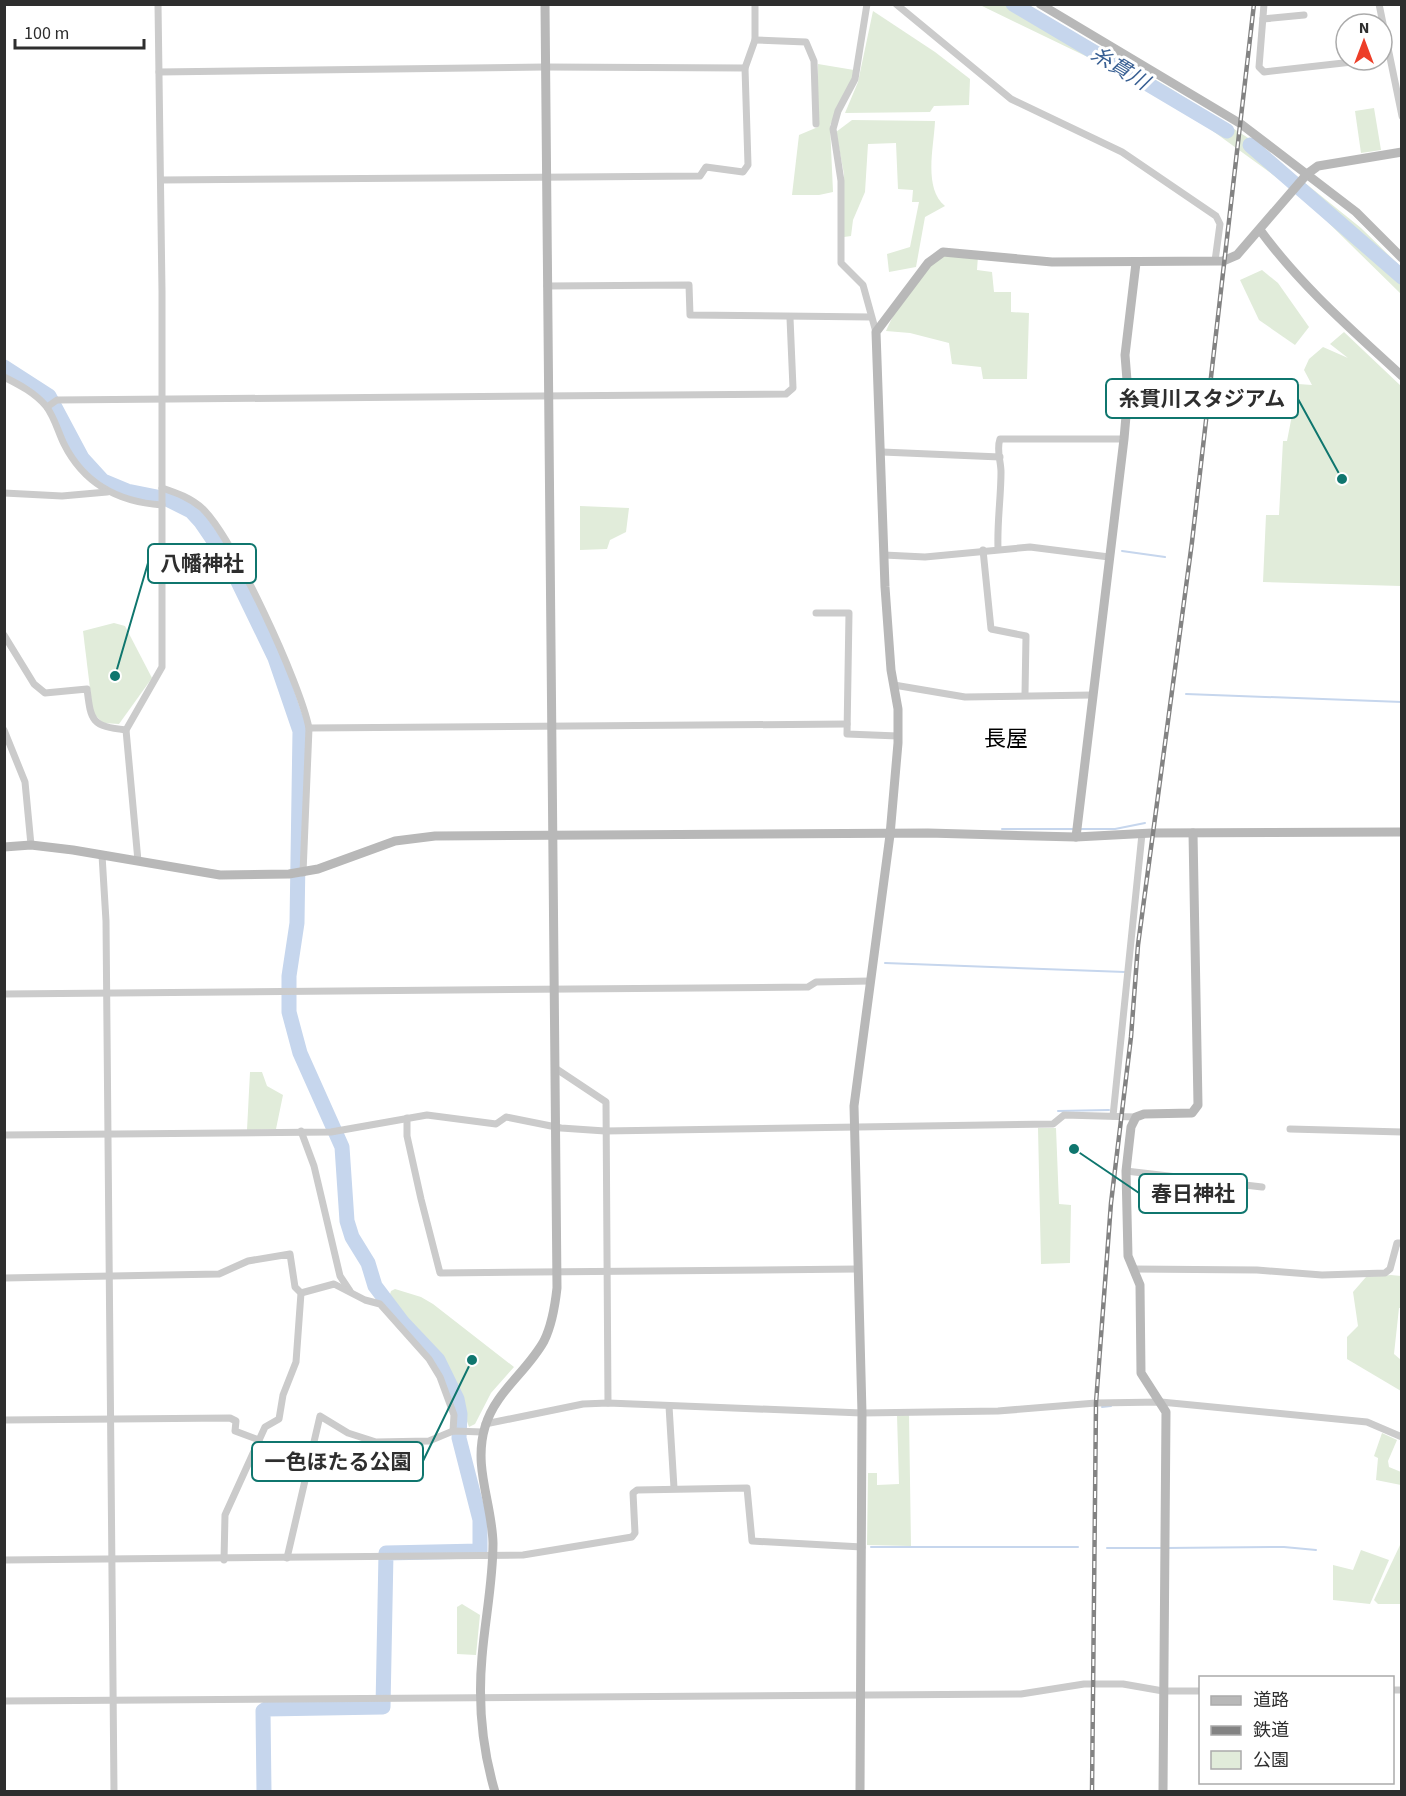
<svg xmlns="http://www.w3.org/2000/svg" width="1406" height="1796" viewBox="0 0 1406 1796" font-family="'Source Sans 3','Noto Sans JP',sans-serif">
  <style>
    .green { fill: #e1ecda }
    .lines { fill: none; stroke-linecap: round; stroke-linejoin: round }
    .stream { stroke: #c6d6ed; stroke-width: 2 }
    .river { stroke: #c6d6ed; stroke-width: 15 }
    .street { stroke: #cbcbcb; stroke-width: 7 }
    .secondary { stroke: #b8b8b8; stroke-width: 9 }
    .rail-casing { stroke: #838383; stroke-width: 4.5 }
    .rail { stroke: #fff; stroke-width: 2; stroke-dasharray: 7; stroke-linecap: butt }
    .labels { text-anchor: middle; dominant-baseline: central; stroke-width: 6; stroke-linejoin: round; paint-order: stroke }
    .water-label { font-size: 21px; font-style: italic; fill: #385f93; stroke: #fff }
    .quarter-label { font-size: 22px; fill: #000; stroke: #fff }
    .leader { fill: none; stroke: #0f766e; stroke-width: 2 }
    .callout-dot { fill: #0f766e; stroke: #fff; stroke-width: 2 }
    .callout { fill: #fff; stroke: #0f766e; stroke-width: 2 }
    .callout-label { font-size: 21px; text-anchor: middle; font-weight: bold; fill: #2e2e2e }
  </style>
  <rect width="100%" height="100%" fill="#fff"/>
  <g class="green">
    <polygon points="980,5 1027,5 1168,87 1253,141 1361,228 1401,267 1401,294 1298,193 1210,129 1102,64"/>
    <polygon points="873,11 935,52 970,79 969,105 934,106 930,112 845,113 858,82"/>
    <polygon points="818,64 854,70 853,80 830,125 833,192 819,195 792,195 799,135 818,127"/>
    <polygon points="1374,108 1381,150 1361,153 1355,111"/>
    <path d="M 852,120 L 935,121 C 934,147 923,188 945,206 L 925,217 L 916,267 L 889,272 L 887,254 L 910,247 L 919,202 L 912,202 L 913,190 L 898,189 L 896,143 L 868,144 L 865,192 L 853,220 L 851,236 L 844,237 L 844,174 L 836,132 Z"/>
    <path d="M 944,256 L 978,256 L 977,270 L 992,272 L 994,292 L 1011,292 L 1011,312 L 1029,313 L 1027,379 L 983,379 L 981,367 L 952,364 L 949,343 L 910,333 L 886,331 C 898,305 918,269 944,256 Z"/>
    <polygon points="1262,270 1278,283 1309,327 1295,345 1259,320 1240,280"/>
    <polygon points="1344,332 1401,386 1401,586 1263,582 1266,515 1279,515 1283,441 1287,441 1298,384 1312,385 1304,370 1309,359 1323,347 1348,358 1330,344"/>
    <polygon points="580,506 629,508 626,532 610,540 607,549 580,550"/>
    <polygon points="114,623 125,626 152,678 119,724 103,723 93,713 83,631"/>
    <polygon points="250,1072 262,1072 267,1086 283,1095 276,1129 247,1130"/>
    <polygon points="1038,1128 1056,1128 1059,1204 1071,1205 1070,1263 1041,1264"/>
    <polygon points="1391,1275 1401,1276 1401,1308 1399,1308 1394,1354 1401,1360 1401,1391 1347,1359 1347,1337 1358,1326 1353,1292 1366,1277"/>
    <polygon points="395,1289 421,1297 433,1304 514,1367 491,1393 475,1424 469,1427 459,1398 437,1353 400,1317 389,1297 391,1291"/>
    <polygon points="909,1414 911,1546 867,1545 868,1473 877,1473 877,1485 899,1484 897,1415"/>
    <polygon points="1382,1433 1397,1440 1388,1461 1389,1467 1401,1472 1401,1485 1376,1480 1378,1458 1374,1456"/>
    <polygon points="1401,1543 1401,1604 1378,1604 1374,1600"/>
    <polygon points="1361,1550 1389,1560 1370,1604 1333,1600 1333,1565 1353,1570"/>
    <polygon points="462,1604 480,1615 476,1655 457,1654 457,1607"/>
  </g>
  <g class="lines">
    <g class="stream">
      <polyline points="1122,551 1165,557"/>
      <polyline points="1186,694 1402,702"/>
      <polyline points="1002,829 1074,829"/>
      <polyline points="1080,829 1115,829 1145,823"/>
      <polyline points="885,963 1125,972"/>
      <polyline points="1058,1111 1109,1110"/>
      <polyline points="1102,1407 1111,1406"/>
      <polyline points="871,1547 1078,1547"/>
      <polyline points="1107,1548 1161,1548"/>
      <polyline points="1166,1548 1284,1547 1316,1550"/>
    </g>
    <g class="river">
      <polyline points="1013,4 1227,131"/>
      <polyline points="1250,145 1402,277"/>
      <polyline points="4,367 49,396 82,458 103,481 127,491 167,499 191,511 201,522 229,563 275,658 300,731 297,923 289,976 289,1012 300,1053 342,1147 347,1221 352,1237 368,1263 375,1286 403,1323 438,1360 457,1399 460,1414 459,1438 480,1520 480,1551 386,1553 383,1707 266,1709 263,1711 264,1792"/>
    </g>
    <g class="street">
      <polyline points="867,4 855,79 838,111 833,129 841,181 841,263 863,285 876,332"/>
      <polyline points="896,4 1011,99 1122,152 1216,216 1220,224 1215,261"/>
      <polyline points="1264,4 1259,67 1264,72 1370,60"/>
      <polyline points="1379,4 1402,116"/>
      <polyline points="1263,19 1304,15"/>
      <polyline points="755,40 806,42 814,61 816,124"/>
      <polyline points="159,72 545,67 745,68"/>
      <polyline points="161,180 700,176 706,167 743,172 748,165 745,68 755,40 755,4"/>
      <polyline points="547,286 689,285 690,315 871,317"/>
      <path d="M 4,377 C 20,385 35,393 46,406 C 55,418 58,432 64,444 C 84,484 118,502 162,505"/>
      <polyline points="47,407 57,400 786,394 793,388 790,318"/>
      <polyline points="882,452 1000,457"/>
      <path d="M 162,488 C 177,493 191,498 203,509 C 234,540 300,683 309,728 L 303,873"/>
      <polyline points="4,493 62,496 107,492"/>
      <path d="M 998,548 C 997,522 1001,497 1001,472 C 1001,461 996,450 1000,439 L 1124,439"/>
      <polyline points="983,550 991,629 1026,636 1025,694"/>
      <polyline points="884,555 925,557 1030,547 1109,557"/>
      <polyline points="816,613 849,613 847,734 898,736"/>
      <path d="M 4,635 L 34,684 L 45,693 L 87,689 C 91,721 91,726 126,730"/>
      <polyline points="894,685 965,697 1092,695"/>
      <polyline points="309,728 847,724"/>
      <polyline points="4,730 25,782 31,845"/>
      <polyline points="102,855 106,921 114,1792"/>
      <polyline points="138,861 126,730 162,667 162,292 158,4"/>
      <polyline points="4,994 808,987 816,982 870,981"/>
      <polyline points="555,1068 606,1102 608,1403"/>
      <polyline points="1113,1116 1142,834"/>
      <polyline points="407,1118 407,1136 421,1199 440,1273 857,1269"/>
      <polyline points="1290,1129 1402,1132"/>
      <polyline points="301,1131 314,1166 340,1276 350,1291"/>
      <polyline points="4,1135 331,1132 427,1115 496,1124 506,1117 561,1128 605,1131 1053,1124 1064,1115 1136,1117"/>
      <polyline points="1126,1171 1262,1187"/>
      <polyline points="1133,1269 1257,1270 1322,1275 1385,1273 1390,1269 1397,1243 1402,1243"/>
      <polyline points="4,1278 219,1274 248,1261 290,1254 295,1287 301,1293 296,1362 283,1395 279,1419 265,1427 225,1515 224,1560"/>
      <polyline points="301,1293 334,1284 365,1300 380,1304 429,1359 440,1377 454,1415 453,1431"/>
      <polyline points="669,1406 674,1488"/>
      <polyline points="4,1420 230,1418 236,1421 235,1431 259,1440"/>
      <polyline points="485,1424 583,1404 608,1403 862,1413 998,1411 1096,1403 1161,1402 1367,1422 1402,1437"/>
      <polyline points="287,1558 320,1416 348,1433 376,1442 429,1441 453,1431 483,1432"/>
      <polyline points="4,1560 523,1555 632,1537 635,1533 633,1493 637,1490 747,1488 752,1541 862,1547"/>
      <polyline points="1392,1690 1402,1690"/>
      <polyline points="4,1701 1021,1694 1084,1684 1123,1684 1163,1691 1200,1691"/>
    </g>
    <g class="secondary">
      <polyline points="1040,4 1241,124 1356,212 1402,258"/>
      <path d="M 1260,230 C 1301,286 1351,329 1402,376"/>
      <polyline points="1076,837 1124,439 1128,393 1125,355 1136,263"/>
      <polyline points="4,847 31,845 73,850 220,875 289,874 318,869 395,841 435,836 928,833 1076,837 1152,833 1402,832"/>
      <path d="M 495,1792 C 482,1748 478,1702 482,1657 C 485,1619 493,1582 493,1543 C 492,1503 473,1467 485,1427 C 495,1392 527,1372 544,1341 C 552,1325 555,1306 557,1288 L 545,4"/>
      <polyline points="860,1792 862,1413 854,1106 890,835 898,743 898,709 891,670 885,587 876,332 928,263 943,252 1052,262 1223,261 1237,255 1307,174 1318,166 1402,152"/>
      <polyline points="1163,1792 1166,1412 1141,1373 1140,1285 1128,1256 1126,1171 1131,1127 1136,1117 1144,1114 1192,1113 1198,1105 1193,833"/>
    </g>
    <defs>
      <polyline id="rail" points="1092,1792 1096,1403 1111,1203 1131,1037 1138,945 1192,542 1254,4"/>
    </defs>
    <use href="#rail" class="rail-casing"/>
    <use href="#rail" class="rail"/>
  </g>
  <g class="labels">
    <g class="water-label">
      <text transform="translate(1120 68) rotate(31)">糸貫川</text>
    </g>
    <g class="quarter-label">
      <text x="1006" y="739">長屋</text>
    </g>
  </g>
  <path class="leader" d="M1342 479L1298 399M115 676L148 563M1074 1149L1139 1193M472 1360L423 1461"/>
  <g class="callout-dot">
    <circle cx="1342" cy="479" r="6"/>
    <circle cx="115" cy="676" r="6"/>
    <circle cx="1074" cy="1149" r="6"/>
    <circle cx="472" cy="1360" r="6"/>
  </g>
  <g class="callout">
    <rect x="1106" y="379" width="192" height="39" rx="6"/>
    <rect x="148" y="544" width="108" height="39" rx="6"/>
    <rect x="1139" y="1174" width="108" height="39" rx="6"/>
    <rect x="252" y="1442" width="171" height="39" rx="6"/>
  </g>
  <g class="callout-label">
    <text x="1202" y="406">糸貫川スタジアム</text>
    <text x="202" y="571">八幡神社</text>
    <text x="1193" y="1201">春日神社</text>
    <text x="338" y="1469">一色ほたる公園</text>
  </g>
  <rect width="1406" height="1796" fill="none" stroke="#2e2e2e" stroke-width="12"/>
  <rect x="1199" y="1676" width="195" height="108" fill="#ffffff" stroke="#ababab" stroke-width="1.5"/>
  <rect x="1211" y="1696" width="30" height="9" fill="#b8b8b8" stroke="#ababab" stroke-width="1.5"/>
  <text x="1253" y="1706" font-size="18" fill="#2e2e2e">道路</text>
  <rect x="1211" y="1726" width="30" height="9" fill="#838383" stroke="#ababab" stroke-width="1.5"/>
  <text x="1253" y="1736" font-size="18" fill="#2e2e2e">鉄道</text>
  <rect x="1211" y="1751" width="30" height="18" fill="#e1ecda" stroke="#ababab" stroke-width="1.5"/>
  <text x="1253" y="1766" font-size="18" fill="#2e2e2e">公園</text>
  <g transform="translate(1364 42)"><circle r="28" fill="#ffffff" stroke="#ababab" stroke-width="1.5"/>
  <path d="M0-4.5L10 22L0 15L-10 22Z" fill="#ed3e28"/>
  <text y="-9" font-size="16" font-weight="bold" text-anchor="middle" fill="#2e2e2e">N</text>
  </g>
  <path d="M15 39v9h129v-9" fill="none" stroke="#2e2e2e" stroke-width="3"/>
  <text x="24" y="39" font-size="18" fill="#2e2e2e" stroke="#ffffff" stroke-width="4.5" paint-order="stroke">100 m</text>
</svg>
